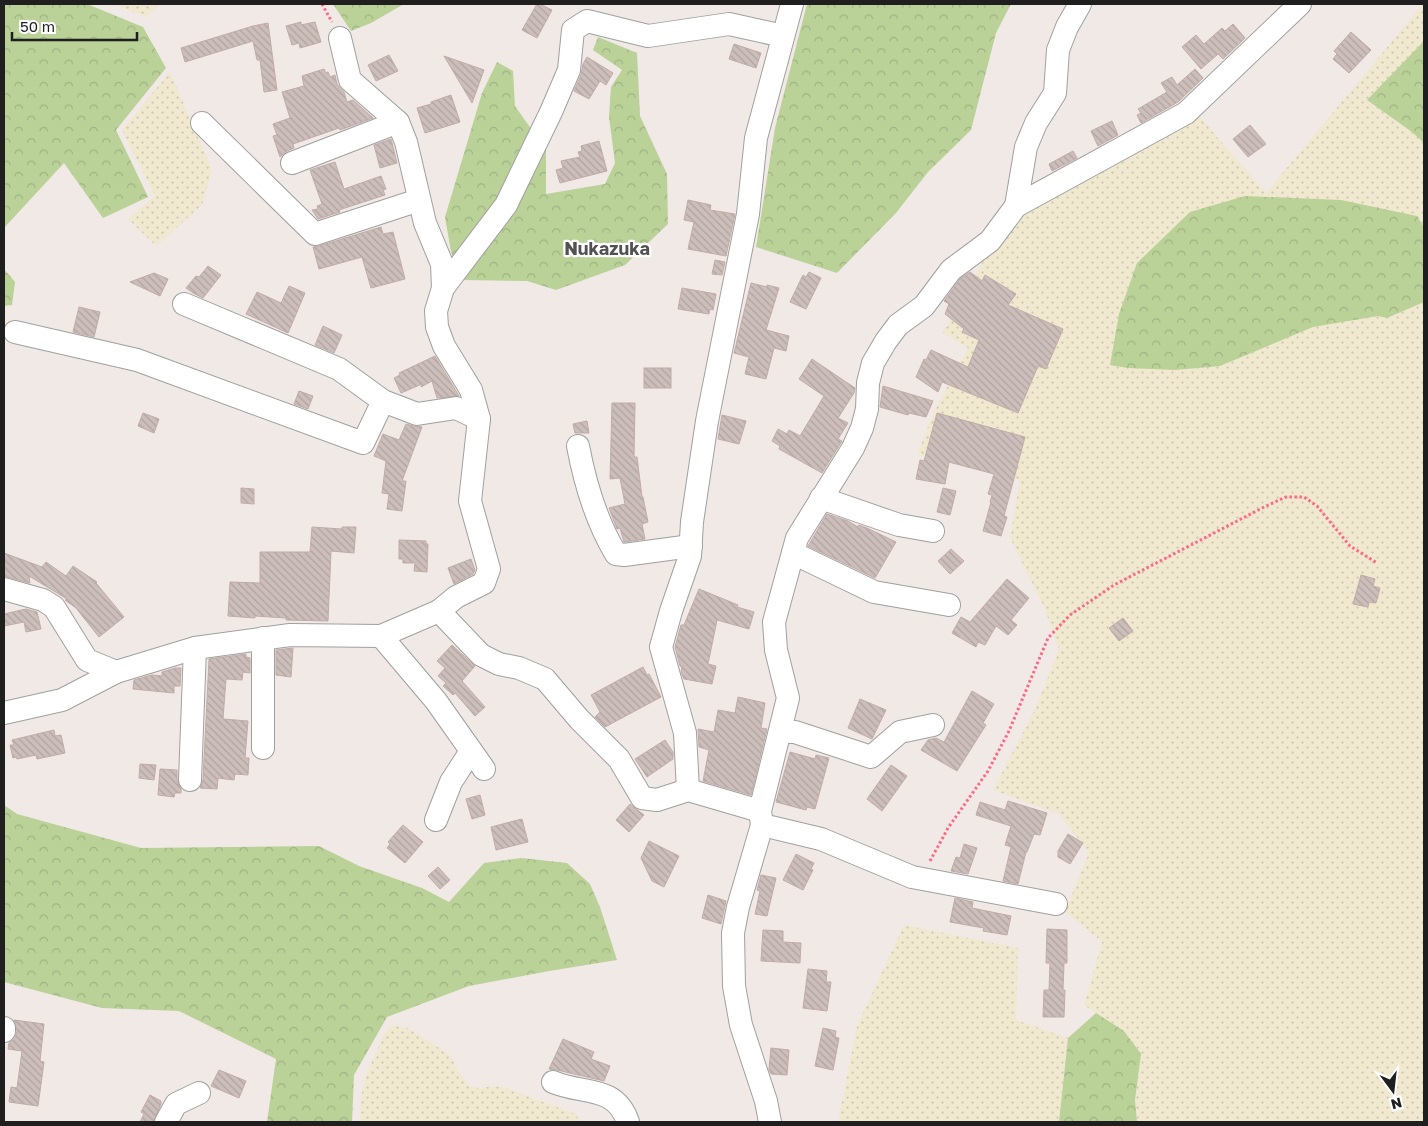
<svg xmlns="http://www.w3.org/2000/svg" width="1428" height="1126" viewBox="0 0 1428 1126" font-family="'Golos Text',sans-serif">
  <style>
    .farmland { fill: url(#farmland-dots) }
    .forest { fill: url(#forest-crowns) }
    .building { fill: url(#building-back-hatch); stroke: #c3aba7 }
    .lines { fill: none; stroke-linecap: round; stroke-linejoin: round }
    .minor-casing { stroke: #a0a0a0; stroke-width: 24 }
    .path { stroke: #ff6885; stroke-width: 3; stroke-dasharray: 2.5 2.5; stroke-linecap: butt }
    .minor { stroke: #fff; stroke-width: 22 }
    .labels { text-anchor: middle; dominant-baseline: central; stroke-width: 4.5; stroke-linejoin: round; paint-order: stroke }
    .quarter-label { font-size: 18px; font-weight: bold; fill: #525252; stroke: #fff }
  </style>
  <defs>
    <pattern id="farmland-dots" width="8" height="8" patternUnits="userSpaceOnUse" patternTransform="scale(1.25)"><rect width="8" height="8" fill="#f0e9d0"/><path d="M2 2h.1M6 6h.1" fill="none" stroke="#cdc7b2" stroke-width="1.8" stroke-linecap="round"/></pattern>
    <pattern id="forest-crowns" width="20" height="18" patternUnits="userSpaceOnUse" patternTransform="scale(1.25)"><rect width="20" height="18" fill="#bad198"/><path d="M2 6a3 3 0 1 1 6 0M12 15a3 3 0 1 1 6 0" fill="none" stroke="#9fb383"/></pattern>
    <pattern id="building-back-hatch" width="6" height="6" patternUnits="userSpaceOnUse" patternTransform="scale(1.25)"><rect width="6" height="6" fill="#ccbebb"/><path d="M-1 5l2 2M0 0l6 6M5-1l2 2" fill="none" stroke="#afa3a0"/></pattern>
  </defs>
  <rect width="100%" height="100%" fill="#f0e9e5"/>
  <g class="farmland">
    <polygon points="113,4 160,4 146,17"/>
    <polygon points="1423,4 1424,4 1424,1122 1137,1122 1135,1100 1141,1054 1124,1031 1084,1005 1102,942 1065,911 1089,853 1059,814 993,790 1036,707 1059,650 1044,607 1010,538 1020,480 917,455 934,412 968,348 943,333 983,261 1024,214 1179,131 1198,115 1266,193"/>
    <polygon points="170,72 212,170 202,205 156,246 128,219 155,196 122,130"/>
    <polygon points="904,925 1018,948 1016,1020 1068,1038 1059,1122 838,1122 857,1026"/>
    <polygon points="392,1025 408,1028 450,1055 457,1069 468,1085 481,1089 491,1086 503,1087 578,1115 577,1122 360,1122 361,1097 366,1075 385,1032"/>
  </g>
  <g class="forest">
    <polygon points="4,4 87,4 143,27 166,68 116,130 148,197 103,218 64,163 4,228"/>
    <polygon points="333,4 404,4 371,23 351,31"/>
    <polygon points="807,4 1011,4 996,33 971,130 928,172 896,213 837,273 756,247 775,128"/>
    <polygon points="598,37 637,53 640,116 667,174 668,224 625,265 556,290 527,281 463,280 451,252 445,217 482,93 497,62 513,71 515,106 546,150 546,194 605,184 615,163 609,117 611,87 622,70 593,50"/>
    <polygon points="1424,41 1424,143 1412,132 1367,100"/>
    <polygon points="1245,196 1341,200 1417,216 1424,227 1424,302 1387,318 1378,316 1313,327 1220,366 1175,370 1128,368 1110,365 1119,314 1137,263 1190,212"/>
    <polygon points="4,269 15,282 12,305 4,306"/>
    <polygon points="4,805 17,814 141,848 319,846 359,866 422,888 449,902 484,863 521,858 567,863 590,884 600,907 617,960 549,971 469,986 387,1017 354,1075 352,1122 267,1122 276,1059 179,1011 102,1008 4,982"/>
    <polygon points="1096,1013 1124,1031 1141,1054 1135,1100 1137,1122 1059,1122 1068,1038"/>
  </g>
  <g class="building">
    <polygon points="537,4 540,4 552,10 537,38 522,30"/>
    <polygon points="301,22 301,25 315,22 321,42 300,48 299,43 292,45 286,26"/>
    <polygon points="268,23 277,90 264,92 260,60 257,60 253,41 185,62 181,48 253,26"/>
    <polygon points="1233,24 1245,38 1223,59 1218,54 1201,69 1182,47 1196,35 1204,44 1222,28 1225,31"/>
    <polygon points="1351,32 1371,50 1349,73 1333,59 1337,54 1334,51"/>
    <polygon points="734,44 761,53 756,68 729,59"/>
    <polygon points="389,55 398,71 376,81 368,65"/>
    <polygon points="444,56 484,70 472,103"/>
    <polygon points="587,57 613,73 606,85 600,81 589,99 574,91 581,75 583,64"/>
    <polygon points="324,69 326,73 328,72 330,77 335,75 337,84 344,92 347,102 353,100 373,118 340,130 339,128 293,144 294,148 287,151 280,157 273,136 277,135 273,124 290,118 282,92 304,86 302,76"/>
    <polygon points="1195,69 1203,78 1178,102 1141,123 1137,115 1141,113 1138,109 1167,92 1161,83 1172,77 1177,85"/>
    <polygon points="451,95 460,122 425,133 417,108 431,104 431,102"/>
    <polygon points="1112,121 1118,135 1098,146 1091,131"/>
    <polygon points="1250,125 1266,144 1248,157 1233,139"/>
    <polygon points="391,139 397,163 380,168 374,145"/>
    <polygon points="599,141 607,171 560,183 556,170 563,168 561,161 580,157 578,152 582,151 581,146"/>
    <polygon points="1073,151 1077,158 1052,171 1049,164"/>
    <polygon points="335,162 344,189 381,176 386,189 383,190 385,195 339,210 340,212 318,219 312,210 318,209 317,206 322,204 310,170"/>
    <polygon points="688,200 711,205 710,210 735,214 726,256 688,249 694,222 684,220"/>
    <polygon points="381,227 383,234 393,232 405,279 371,288 362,257 319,269 313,247 319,246"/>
    <polygon points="715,260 725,262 722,275 712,274"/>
    <polygon points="208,266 221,275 203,298 193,293 186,288 196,276 199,277"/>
    <polygon points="809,272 821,278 806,309 790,302 803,275 806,277"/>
    <polygon points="970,272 982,281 985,275 1016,294 1008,305 1063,329 1046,369 1038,366 1018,413 942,382 938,392 916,377 924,359 926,360 931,350 968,367 979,340 962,332 964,329 945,314 949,304 944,301 960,279"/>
    <polygon points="154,273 168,279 160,296 130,282"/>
    <polygon points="751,283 767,287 767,285 779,288 766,330 789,336 786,351 774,348 766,379 745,374 749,357 734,353"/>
    <polygon points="289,286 305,293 288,333 246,314 257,292 281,303"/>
    <polygon points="682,288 716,294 713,310 710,309 709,314 678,309"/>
    <polygon points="79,307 100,312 94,337 73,332"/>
    <polygon points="323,326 342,335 334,353 315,345"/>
    <polygon points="435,356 459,396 437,398 432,381 421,387 422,384 401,393 394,378 400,375 399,373"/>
    <polygon points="812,359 855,388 854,393 838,418 848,423 838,439 842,441 822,473 779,449 780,446 772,441 778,429 787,434 789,430 800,436 824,396 799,379"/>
    <rect x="644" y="368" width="27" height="20"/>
    <polygon points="883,386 933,401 926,417 909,413 908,415 880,407"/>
    <polygon points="299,391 313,396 308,409 294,404"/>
    <polygon points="612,403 635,403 634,457 637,457 642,497 643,497 648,522 642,524 645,539 624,542 620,528 617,529 609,508 625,504 620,478 610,479"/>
    <polygon points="143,413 159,419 154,433 138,426"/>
    <polygon points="937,413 1025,437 1004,516 1007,517 1001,536 983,531 991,502 990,502 992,495 988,494 994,474 949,462 945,484 916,479 920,460 924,461"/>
    <polygon points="722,415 746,421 739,444 718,439"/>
    <polygon points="587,421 589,433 575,433 573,424"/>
    <polygon points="406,424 413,426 422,427 402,481 406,481 402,511 387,509 389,494 382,493 386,461 374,456 383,434 399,440"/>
    <polygon points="241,488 254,489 254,504 241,503"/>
    <polygon points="943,488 956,491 950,515 937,512"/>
    <polygon points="827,514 848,521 858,527 859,525 867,528 896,542 875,578 808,546"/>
    <polygon points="312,527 342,529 342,527 356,527 354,553 331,551 328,621 286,620 286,618 255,616 255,618 228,616 230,582 260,583 260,552 310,552"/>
    <polygon points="399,540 426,541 426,544 428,544 427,572 414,571 415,563 403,563 403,559 399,559"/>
    <polygon points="951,549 964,561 950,574 938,561"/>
    <polygon points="4,553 42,567 46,562 66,576 73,566 97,582 96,583 124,617 99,637 76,608 65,600 67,599 29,576 30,583 4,576 4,567 6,561 4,559"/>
    <polygon points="471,559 475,570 473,574 454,584 448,568"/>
    <polygon points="1361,575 1375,579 1373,586 1380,588 1376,603 1369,602 1368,607 1353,604"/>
    <polygon points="1007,579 1029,598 1011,620 1017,625 1008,635 996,626 985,645 978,642 976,647 952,633 961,617 970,622"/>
    <polygon points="699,589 738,605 737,607 754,612 749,629 717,620 708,664 716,666 712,684 684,679 681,672 682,667 680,666 675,647 681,625 684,625"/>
    <polygon points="26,609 37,612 41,629 26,632 24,622 4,626 4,614"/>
    <polygon points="1123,618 1133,631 1119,641 1109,628"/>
    <polygon points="452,645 475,666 462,681 485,707 475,716 455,693 453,695 443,686 446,683 438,676 445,668 437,661"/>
    <polygon points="293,648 291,677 276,675 276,650"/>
    <polygon points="246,654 246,657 250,658 250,673 243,672 242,680 226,679 223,719 248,721 245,758 249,758 248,775 235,774 234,780 218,778 217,789 200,788 203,780 209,659"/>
    <polygon points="643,667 647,675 649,674 661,697 605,727 595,717 600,712 591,695"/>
    <polygon points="175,668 181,668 180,686 174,686 174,693 133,689 134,680 152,675 162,676 162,672"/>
    <polygon points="972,691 994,704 983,723 986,725 957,771 921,750 928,740 936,738 944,742"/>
    <polygon points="738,697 765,703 761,728 767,729 751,795 703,781 709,750 699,747 698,729 714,732 718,710 735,713"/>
    <polygon points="860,699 886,710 872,739 848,728"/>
    <polygon points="54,730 55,736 61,735 65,753 37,759 36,755 17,759 16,757 13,758 10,745 14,745 12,740"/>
    <polygon points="665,740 673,752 673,759 647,777 635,759"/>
    <polygon points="790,752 815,759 816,755 829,758 815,809 807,807 806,810 776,802"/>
    <polygon points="140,764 156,765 154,780 139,778"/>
    <polygon points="891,765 907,776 882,811 867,799"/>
    <polygon points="160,769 177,770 177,780 181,789 181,793 175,793 174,797 158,795"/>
    <polygon points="480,795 485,815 472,819 466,799"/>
    <polygon points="1008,801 1047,813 1040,835 1034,834 1027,852 1026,852 1018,884 1003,881 1011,847 1005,845 1011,826 976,815 980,802 1005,810"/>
    <polygon points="630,804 644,815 629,832 616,820"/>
    <polygon points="522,819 528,842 496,850 491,827"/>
    <polygon points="403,825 423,842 405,863 387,848 390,844 388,842"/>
    <polygon points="1068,834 1083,843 1070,864 1058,857 1058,851"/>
    <polygon points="649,841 679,856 664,887 652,881 641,858"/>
    <polygon points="964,844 977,848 968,874 951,871 956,857 960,858"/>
    <polygon points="796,854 814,863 811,869 813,870 803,890 783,880"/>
    <polygon points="438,867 450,880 440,889 428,876"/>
    <polygon points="761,875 776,878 767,916 755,914 760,891 757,890"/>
    <polygon points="708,895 726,901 721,924 702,918"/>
    <polygon points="955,898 973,902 972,908 1011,916 1007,935 983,931 984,928 950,922"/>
    <polygon points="1047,929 1067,930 1067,963 1064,963 1063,990 1065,990 1064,1017 1043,1017 1044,990 1049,990 1050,963 1046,963"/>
    <polygon points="763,930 783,931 783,942 801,943 800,963 761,961"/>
    <polygon points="808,969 827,971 826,982 831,982 827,1011 803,1008"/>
    <polygon points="14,1020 44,1024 40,1061 44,1062 38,1106 9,1102 11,1087 17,1088 22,1051 8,1049 9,1043 15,1038 17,1031"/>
    <polygon points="823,1028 836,1031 835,1037 839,1038 833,1070 815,1066"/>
    <polygon points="563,1039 594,1052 591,1059 610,1066 604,1081 557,1070 549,1069"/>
    <polygon points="771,1048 789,1050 787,1075 771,1074 769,1069"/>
    <polygon points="219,1070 246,1081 239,1098 211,1086"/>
    <polygon points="150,1095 161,1101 161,1104 153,1122 140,1122 144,1114 141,1112"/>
  </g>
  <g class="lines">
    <defs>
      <g id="minor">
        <polyline points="202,123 315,234 419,200"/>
        <polyline points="292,163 398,122"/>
        <polyline points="1016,206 1186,113 1300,4"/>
        <polyline points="443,288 506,205 551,112 569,70 573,30 587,21 648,36 729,24 783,36"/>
        <polyline points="184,304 339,369 383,401 417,414 456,408 479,419"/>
        <polyline points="15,332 137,360 363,443 383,401"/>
        <path d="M 578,446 C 585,483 596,521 616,554 L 624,555 L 691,546"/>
        <polyline points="821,498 899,525 933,531"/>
        <polyline points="793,553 874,592 949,605"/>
        <polyline points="4,589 43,600 54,607 87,660 116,672"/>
        <polyline points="439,611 481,655 499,664 519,668 545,679 579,719 619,759 642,798 657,800 688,790 760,811"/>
        <polyline points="381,636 436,701 484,769"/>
        <polyline points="4,713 62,700 116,672 195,648 290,635 381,636 439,611 456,597 484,583 489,569 470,501 479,419 471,390 444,346 437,327 436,311 443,288 442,264 425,223 406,142 398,122 350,80 340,38"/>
        <polyline points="780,732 795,732 871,757 900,732 933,725"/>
        <polyline points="263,748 263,638"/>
        <polyline points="190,780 195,648"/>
        <polyline points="688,790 685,733 661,647 671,611 690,556 692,522 707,421 748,214 756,138 792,4"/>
        <polyline points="436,820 451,782 471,751"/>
        <polyline points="762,825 821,839 912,877 1056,904"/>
        <polyline points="4,1031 4,1028"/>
        <path d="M 553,1082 C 583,1095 615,1084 628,1122"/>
        <polyline points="166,1122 176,1104 199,1093"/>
        <polyline points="770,1122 766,1101 741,1025 734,986 733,933 738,907 762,825 760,811 788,698 776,650 774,622 797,538 853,448 862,428 867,409 868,383 873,363 886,341 898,325 924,306 951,270 990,241 1016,206 1026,147 1036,123 1055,93 1058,50 1067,27 1080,4"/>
      </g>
    </defs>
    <use href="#minor" class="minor-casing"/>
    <g class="path">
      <polyline points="322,4 332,22"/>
      <polyline points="930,861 948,828 988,771 1009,731 1048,638 1070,615 1114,585 1266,506 1286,497 1304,497 1317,506 1350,546 1377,563"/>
    </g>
    <use href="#minor" class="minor"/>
  </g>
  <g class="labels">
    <g class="quarter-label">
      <text x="607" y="248">Nukazuka</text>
    </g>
  </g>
  <rect width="1428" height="1126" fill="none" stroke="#1f1f1f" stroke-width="10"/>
  <g transform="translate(1393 1091) rotate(165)" stroke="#ffffff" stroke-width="4" paint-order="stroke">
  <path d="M0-4L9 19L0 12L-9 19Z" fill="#1f1f1f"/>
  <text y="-8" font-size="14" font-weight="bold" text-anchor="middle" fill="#1f1f1f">N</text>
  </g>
  <path d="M12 32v8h125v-8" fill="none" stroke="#1f1f1f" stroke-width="2.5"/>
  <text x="20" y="32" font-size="15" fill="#1f1f1f" stroke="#ffffff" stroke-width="4" paint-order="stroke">50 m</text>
</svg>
